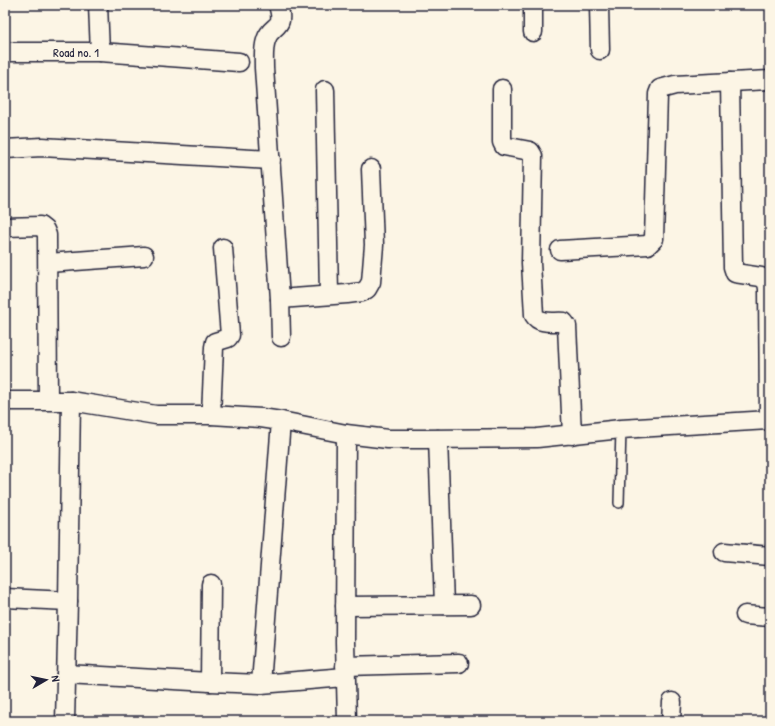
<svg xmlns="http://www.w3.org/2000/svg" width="775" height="726" viewBox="0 0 775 726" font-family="'Patrick Hand',sans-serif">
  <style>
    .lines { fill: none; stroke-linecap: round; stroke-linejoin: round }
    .lane-casing { stroke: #22223b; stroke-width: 12 }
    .street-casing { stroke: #22223b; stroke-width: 21 }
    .lane { stroke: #fcf5e5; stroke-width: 9 }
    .street { stroke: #fcf5e5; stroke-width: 18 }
    .labels { text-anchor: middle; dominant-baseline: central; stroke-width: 4; stroke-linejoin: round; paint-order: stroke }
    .street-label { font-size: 13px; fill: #22223b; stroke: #fcf5e5 }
  </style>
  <rect width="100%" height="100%" fill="#fcf5e5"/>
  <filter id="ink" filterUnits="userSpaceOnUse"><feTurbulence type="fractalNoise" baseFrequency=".025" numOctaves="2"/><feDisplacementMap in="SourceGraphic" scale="8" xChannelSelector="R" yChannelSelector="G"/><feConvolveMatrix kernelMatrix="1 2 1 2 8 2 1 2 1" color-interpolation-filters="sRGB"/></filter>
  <g filter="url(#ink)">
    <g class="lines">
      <defs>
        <polyline id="lane" points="619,503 621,429"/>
        <g id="street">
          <polyline points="98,5 100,52"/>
          <path d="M 278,5 C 286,31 271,23 266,40 C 263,49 264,59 264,68 L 280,299 L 281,337"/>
          <polyline points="533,5 533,32"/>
          <polyline points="599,5 600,50"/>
          <path id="s1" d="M 5,52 L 100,52 L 239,62"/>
          <polyline points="730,82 733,267 735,273 761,277 767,282 768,289 769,420"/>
          <path d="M 502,89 L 502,142 L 504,146 L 530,151 L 533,156 L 531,263 L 534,315 C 540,325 554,321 564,322 L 567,326 L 572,435"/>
          <polyline points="325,90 329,294"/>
          <polyline points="5,149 42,147 271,160"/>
          <polyline points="5,227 40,226 45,230 47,235 48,400"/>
          <polyline points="560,250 648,245 654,239 658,94 660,89 675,85 770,80"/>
          <polyline points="48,263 144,256"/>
          <polyline points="280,299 347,294 362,292 367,289 371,282 374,245 371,169"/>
          <polyline points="5,401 71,401 156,415 211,415 261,418 281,421 346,434 388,439 423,439 537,438 621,429 770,420"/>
          <polyline points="211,415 214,347 215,342 228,338 230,335 223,248"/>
          <polyline points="346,434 345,642 347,721"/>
          <polyline points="438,439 444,605"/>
          <polyline points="724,552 770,556"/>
          <polyline points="211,584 210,682 261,684 345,677"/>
          <polyline points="5,598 68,601"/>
          <polyline points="345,606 471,605"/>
          <polyline points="745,615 770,617"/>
          <polyline points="345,666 459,663"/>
          <polyline points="66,674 210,682"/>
          <polyline points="261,684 281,421"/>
          <polyline points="65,721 68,601 71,401"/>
          <polyline points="671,721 672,702"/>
        </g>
      </defs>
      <use href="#lane" class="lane-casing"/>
      <use href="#street" class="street-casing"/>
      <use href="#lane" class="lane"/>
      <use href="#street" class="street"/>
    </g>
  </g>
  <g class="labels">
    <g class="street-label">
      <text stroke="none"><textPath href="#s1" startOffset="71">Road no. 1</textPath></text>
    </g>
  </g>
  <rect width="775" height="726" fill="none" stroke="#fcf5e5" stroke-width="20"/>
  <rect x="10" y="10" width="755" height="706" fill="none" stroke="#22223b" stroke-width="1.5" filter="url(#ink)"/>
  <g transform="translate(46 680) rotate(81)" stroke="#fcf5e5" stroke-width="3" paint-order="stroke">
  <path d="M0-3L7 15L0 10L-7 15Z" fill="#22223b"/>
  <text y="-6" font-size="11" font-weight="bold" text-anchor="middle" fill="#22223b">N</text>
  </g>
</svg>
